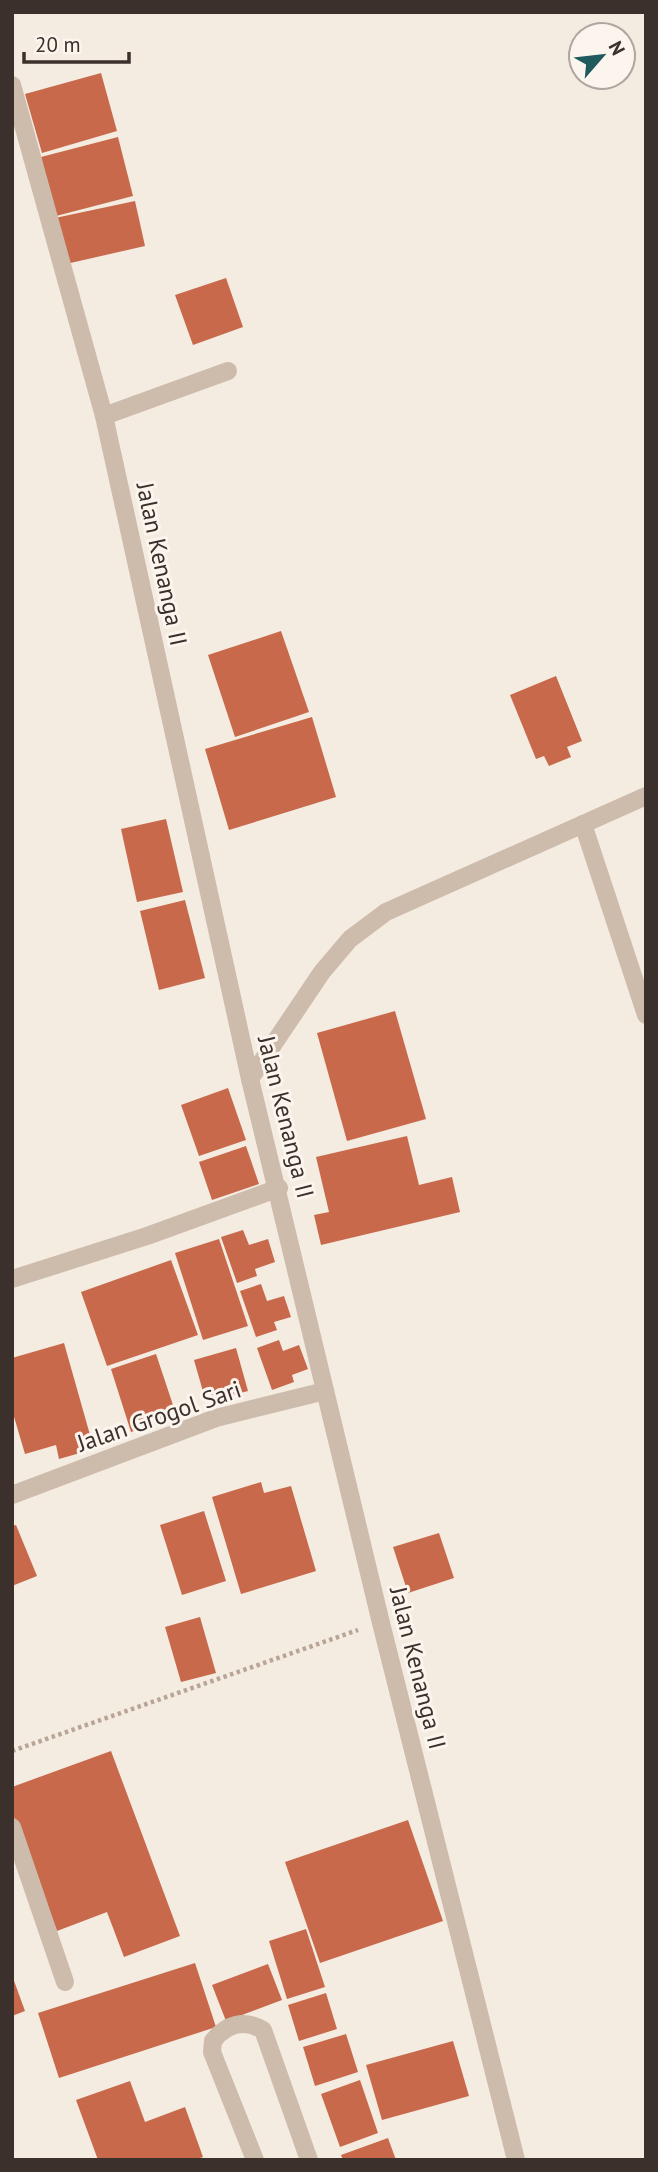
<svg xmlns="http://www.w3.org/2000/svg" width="658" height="2172" viewBox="0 0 658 2172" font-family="'PT Sans',sans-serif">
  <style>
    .building { fill: #c8694b }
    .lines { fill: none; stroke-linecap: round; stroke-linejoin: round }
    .path { stroke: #b9a596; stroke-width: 4.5; stroke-dasharray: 3.5 3.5; stroke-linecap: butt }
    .service { stroke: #cdbbac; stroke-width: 18 }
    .minor { stroke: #cdbbac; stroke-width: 18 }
    .labels { text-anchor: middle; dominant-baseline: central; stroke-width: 6; stroke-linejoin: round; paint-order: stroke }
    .street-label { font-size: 24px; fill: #3b302b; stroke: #fbf5ee }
  </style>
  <rect width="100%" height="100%" fill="#f4ebe1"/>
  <g class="building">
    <polygon points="101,73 117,131 42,153 25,94"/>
    <polygon points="118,137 133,196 56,216 41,157"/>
    <polygon points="135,201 145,246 66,264 55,218"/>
    <polygon points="226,278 243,327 193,345 175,295"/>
    <polygon points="281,631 309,712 235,737 208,655"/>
    <polygon points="556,676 582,741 567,747 571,757 549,766 544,756 536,759 510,695"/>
    <polygon points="312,717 336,797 229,830 205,749"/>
    <polygon points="166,819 183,892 137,902 121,829"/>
    <polygon points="185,900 205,978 159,990 140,911"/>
    <polygon points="395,1011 426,1119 347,1141 317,1033"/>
    <polygon points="228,1088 246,1140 199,1156 181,1105"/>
    <polygon points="407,1136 419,1185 452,1177 460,1212 321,1245 314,1215 329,1212 316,1157"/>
    <polygon points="246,1146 259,1184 212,1200 199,1162"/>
    <polygon points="243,1230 249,1245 268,1239 275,1262 255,1269 257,1276 237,1283 221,1237"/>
    <polygon points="219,1239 248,1326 203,1340 175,1253"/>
    <polygon points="171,1260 198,1335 107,1366 81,1292"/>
    <polygon points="261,1284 267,1301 284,1296 291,1317 274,1322 277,1330 256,1337 240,1291"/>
    <polygon points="279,1340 283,1351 299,1345 308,1369 292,1375 294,1382 272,1390 257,1348"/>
    <polygon points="64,1343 94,1449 59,1459 56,1445 25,1454 12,1410 12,1358"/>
    <polygon points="236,1348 248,1391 206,1402 194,1360"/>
    <polygon points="156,1354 177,1417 131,1432 111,1369"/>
    <polygon points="261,1482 264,1493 291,1486 316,1571 241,1594 212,1497"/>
    <polygon points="204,1511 226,1581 182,1595 160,1525"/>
    <polygon points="16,1525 37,1576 12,1586 12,1526"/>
    <polygon points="439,1533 454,1578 408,1593 393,1547"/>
    <polygon points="200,1617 216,1673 181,1682 165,1627"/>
    <polygon points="111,1751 180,1936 124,1957 107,1912 57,1931 12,1812 12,1787"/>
    <polygon points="408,1820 443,1921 320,1963 285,1862"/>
    <polygon points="306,1929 325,1987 287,1999 269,1941"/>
    <polygon points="195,1963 216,2027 59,2078 38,2013"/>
    <polygon points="268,1964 282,2000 226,2021 212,1985"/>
    <polygon points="13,1978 25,2011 12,2016 12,1979"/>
    <polygon points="326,1993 337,2029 299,2041 288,2005"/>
    <polygon points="346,2034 358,2072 315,2086 303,2047"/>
    <polygon points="453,2041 469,2096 382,2120 366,2065"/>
    <polygon points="360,2080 378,2133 340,2147 321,2094"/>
    <polygon points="130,2081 145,2122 185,2107 203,2157 195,2160 98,2160 76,2100"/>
    <polygon points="388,2138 396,2160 343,2160 341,2155"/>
  </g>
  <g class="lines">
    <polyline class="path" points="12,1751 358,1630"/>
    <g class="service">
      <polyline points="104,416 228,371"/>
      <path d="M 255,2160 L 212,2052 L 213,2041 C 226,2024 244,2019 263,2030 L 309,2160"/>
    </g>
    <g class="minor">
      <polyline points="12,85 104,416 250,1079 381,1623 516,2160"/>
      <polyline points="583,824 646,1015"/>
      <polyline points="250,1079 322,972 350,939 386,912 646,796"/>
      <polyline points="12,1279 147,1236 279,1188"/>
      <polyline points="12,1495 216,1418 325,1391"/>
      <polyline points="12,1827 65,1982"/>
    </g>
  </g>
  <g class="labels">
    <g class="street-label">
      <text transform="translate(162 564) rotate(78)">Jalan Kenanga II</text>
      <text transform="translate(286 1117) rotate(76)">Jalan Kenanga II</text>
      <text transform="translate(159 1416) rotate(-19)">Jalan Grogol Sari</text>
      <text transform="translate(418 1668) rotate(76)">Jalan Kenanga II</text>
    </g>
  </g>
  <rect width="658" height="2172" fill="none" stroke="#3b302b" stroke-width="28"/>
  <g transform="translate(602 56) rotate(62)"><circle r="33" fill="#fbf5ee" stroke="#aea6a0" stroke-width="2"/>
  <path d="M0-5L12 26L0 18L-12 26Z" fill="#1f5a5e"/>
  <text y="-10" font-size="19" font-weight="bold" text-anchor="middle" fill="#3b302b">N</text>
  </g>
  <path d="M24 52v10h105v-10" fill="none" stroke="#3b302b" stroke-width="3.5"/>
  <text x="35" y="52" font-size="21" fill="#3b302b" stroke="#fbf5ee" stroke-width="5" paint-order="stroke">20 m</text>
</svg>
